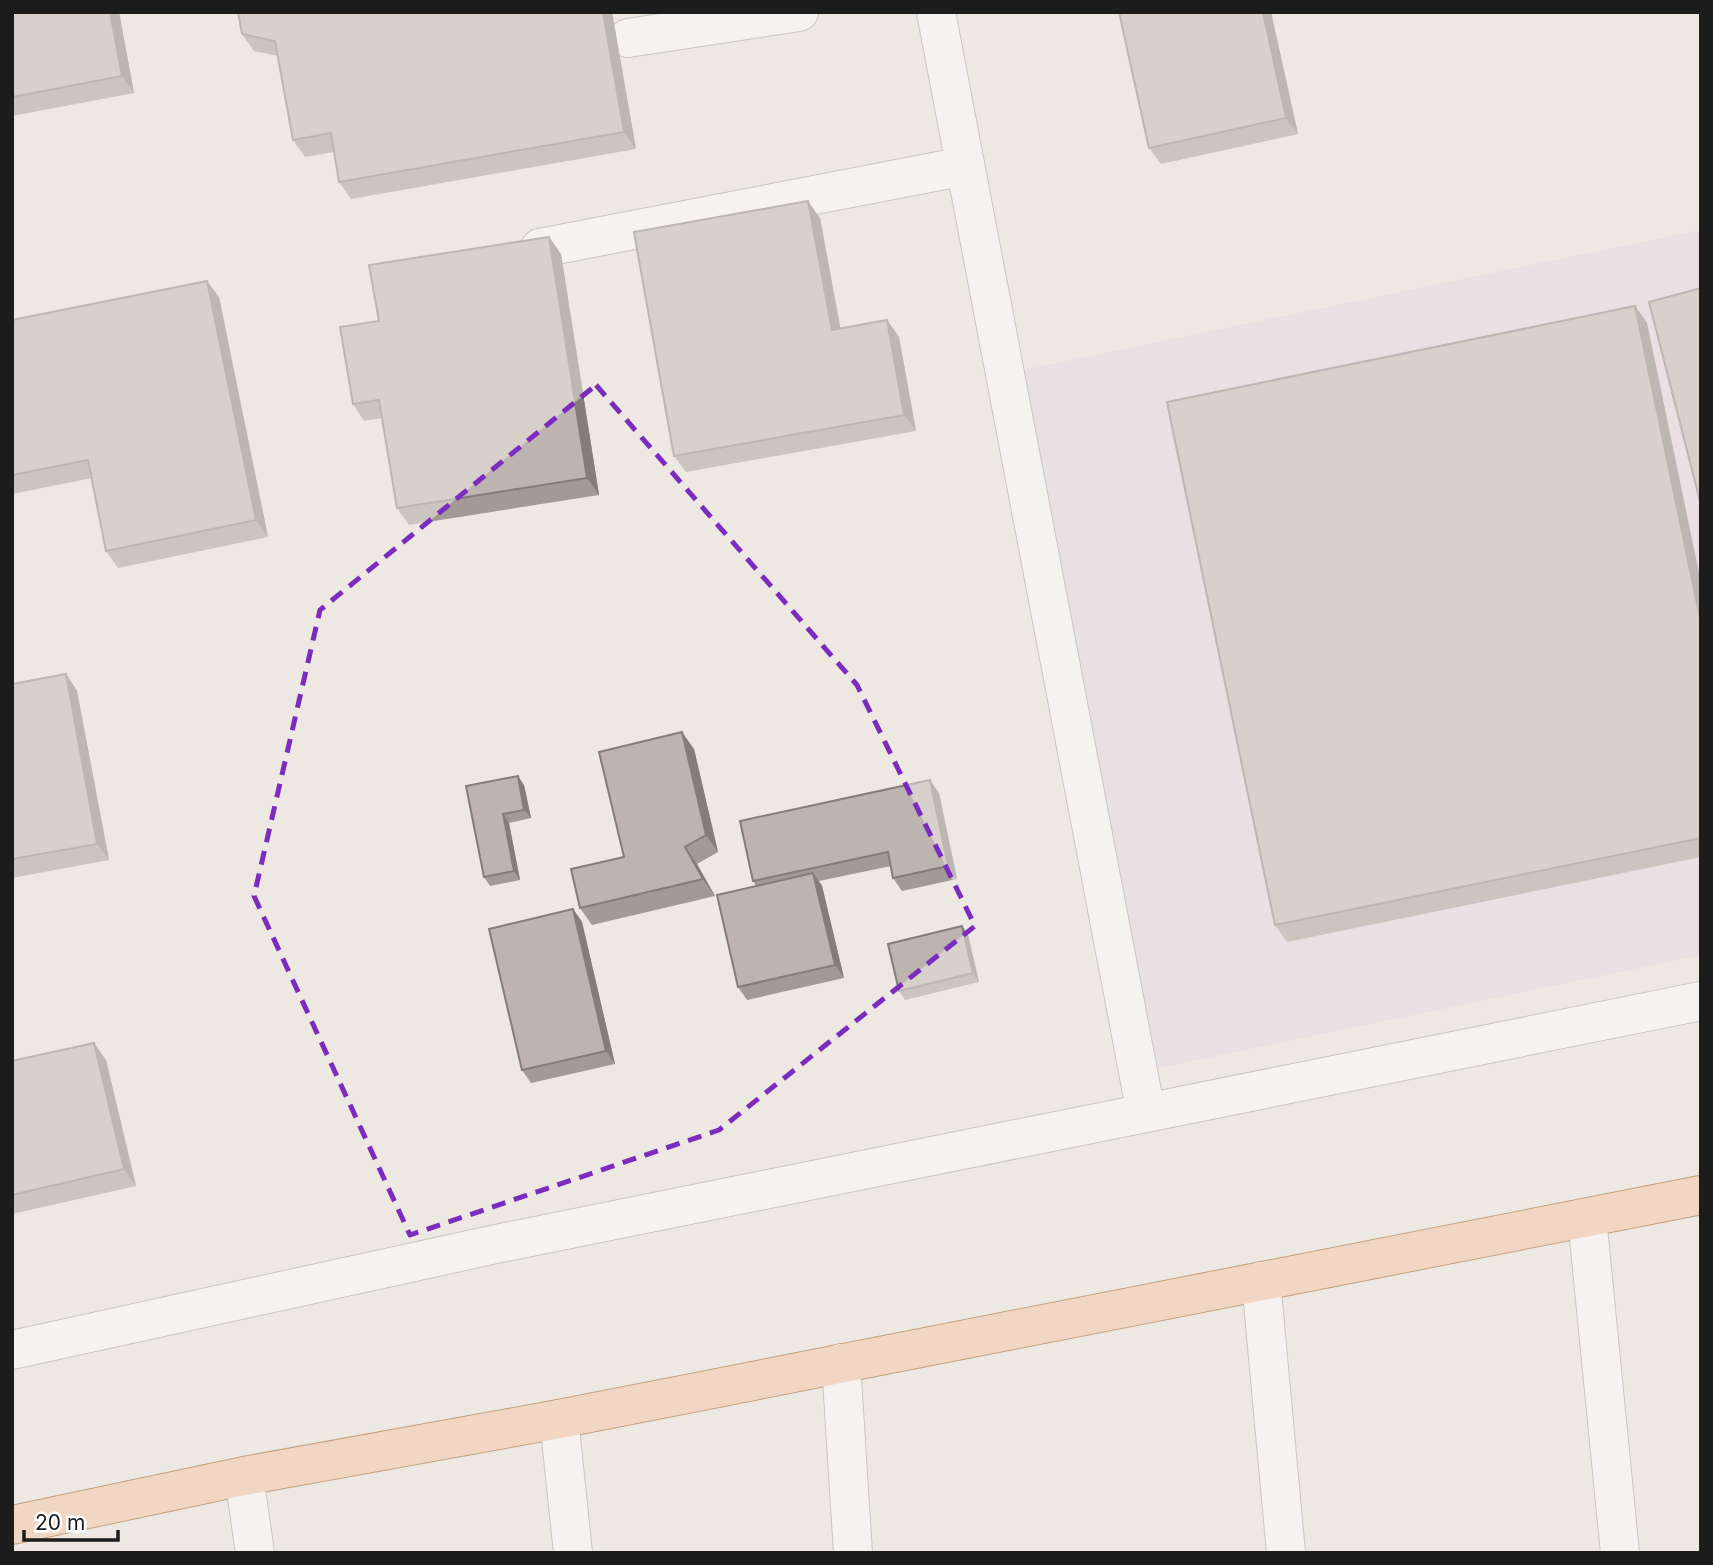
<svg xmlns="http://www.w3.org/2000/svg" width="1713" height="1565" viewBox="0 0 1713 1565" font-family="Inter,sans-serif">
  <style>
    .industrial { fill: #e6d4e5 }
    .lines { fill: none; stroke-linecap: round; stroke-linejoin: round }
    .minor-casing { stroke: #9d9d9d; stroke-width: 40 }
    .major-casing { stroke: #8e4d06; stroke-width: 40 }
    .minor { stroke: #fff; stroke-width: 38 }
    .major { stroke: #f7c39d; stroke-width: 38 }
    .wall { fill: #a39a96 }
    .shaded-wall { fill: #847d7a }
    .building { fill: #bdb3af; stroke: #847d7a; stroke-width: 2 }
    .marked { fill: none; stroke: #7b2cbf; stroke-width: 5; stroke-dasharray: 14 9; stroke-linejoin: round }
  </style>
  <rect width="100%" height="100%" fill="#ede8e2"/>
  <polygon class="industrial" points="1701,230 1701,955 1158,1068 1013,372"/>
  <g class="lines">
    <defs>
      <g id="minor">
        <polyline points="936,12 1146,1113"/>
        <polyline points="628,38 799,12"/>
        <polyline points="540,248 965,166"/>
        <polyline points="1587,1218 1620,1553"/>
        <polyline points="1261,1281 1286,1553"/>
        <polyline points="12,1350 496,1244 1701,1001"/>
        <polyline points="841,1363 853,1553"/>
        <polyline points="559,1419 573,1553"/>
        <polyline points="244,1476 255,1553"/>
      </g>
      <polyline id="major" points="12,1525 244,1476 559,1419 1701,1195"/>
    </defs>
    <use href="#minor" class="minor-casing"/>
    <use href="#major" class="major-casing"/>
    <use href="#minor" class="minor"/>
    <use href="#major" class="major"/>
  </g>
  <g class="wall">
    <polygon points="12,12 119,12 134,93 12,116"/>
    <polygon points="612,12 636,149 351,199 339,182 334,152 305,157 293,140 278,56 254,51 242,34"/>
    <polygon points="1119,12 1271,12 1298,134 1161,164 1149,148"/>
    <polygon points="820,218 840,329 887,320 899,337 916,431 686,472 674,456"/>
    <polygon points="549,237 561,254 599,495 409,525 397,508 382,418 364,421 353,404"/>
    <polygon points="219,297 268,537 118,568 106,551 92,478 12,494 12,320"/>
    <polygon points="1635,306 1647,323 1701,583 1701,857 1287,942 1275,925"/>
    <polygon points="66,674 77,691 109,860 12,878 12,684"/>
    <polygon points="694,749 718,852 697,864 715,896 592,925 580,908 624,857"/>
    <polygon points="524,785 531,818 509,823 520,880 490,886 484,877 466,786"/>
    <polygon points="939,793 957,879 902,891 893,878 891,866 819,881 822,886 844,978 747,1000 738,987 756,886 753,881"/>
    <polygon points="573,909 582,922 615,1064 531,1083 522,1070"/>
    <polygon points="962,926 968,935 979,982 905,1000 899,991"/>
    <polygon points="106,1060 136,1186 12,1214 12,1061"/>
  </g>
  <g class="shaded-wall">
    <polygon points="110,12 119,12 134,93 122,76"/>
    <polygon points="603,12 612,12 636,149 624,132"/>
    <polygon points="1263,12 1271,12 1298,134 1286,118"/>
    <polygon points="808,201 820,218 844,347 832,330"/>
    <polygon points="549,237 561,254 599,495 587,478"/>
    <polygon points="207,281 219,297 268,537 256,520"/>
    <polygon points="1635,306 1647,323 1701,583 1701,623"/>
    <polygon points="887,320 899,337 916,431 904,415"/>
    <polygon points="66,674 77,691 109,860 97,844"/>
    <polygon points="682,732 694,749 718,852 706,835"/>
    <polygon points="518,776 524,785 531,818 524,810"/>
    <polygon points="930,780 939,793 957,879 948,866"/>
    <polygon points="503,814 509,823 520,880 514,871"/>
    <polygon points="685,847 697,864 715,896 703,879"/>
    <polygon points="813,873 822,886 844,978 835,965"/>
    <polygon points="573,909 582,922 615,1064 606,1051"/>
    <polygon points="962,926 968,935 979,982 973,973"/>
    <polygon points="94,1043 106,1060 136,1186 124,1169"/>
  </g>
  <g class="building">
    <polygon points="12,12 110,12 122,76 12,97"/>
    <polygon points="238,12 603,12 624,132 339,182 331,133 293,140 275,41 242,34"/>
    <polygon points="1119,12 1263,12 1286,118 1149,148"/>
    <polygon points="808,201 832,330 887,320 904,415 674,456 634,232"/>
    <polygon points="549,237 587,478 397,508 379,400 353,404 340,327 379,321 369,265"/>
    <polygon points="207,281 256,520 106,551 88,460 12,475 12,320"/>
    <polygon points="1701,288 1701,505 1649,302"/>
    <polygon points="1635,306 1701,623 1701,838 1275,925 1167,402"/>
    <polygon points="66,674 97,844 12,859 12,684"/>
    <polygon points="682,732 706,835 685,847 703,879 580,908 571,869 624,857 599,752"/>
    <polygon points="518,776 524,810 503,814 514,871 484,877 466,786"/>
    <polygon points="930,780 948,866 893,878 888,852 753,881 740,821"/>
    <polygon points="813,873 835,965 738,987 717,895"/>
    <polygon points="573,909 606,1051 522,1070 489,929"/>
    <polygon points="962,926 973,973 899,991 888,944"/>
    <polygon points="94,1043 124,1169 12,1195 12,1061"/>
  </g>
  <path d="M0 0H1713V1565H0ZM 596,385 L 857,685 L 975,926 L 719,1130 L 410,1235 L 254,896 L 320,610 Z" fill="#ede8e2" fill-opacity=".55" fill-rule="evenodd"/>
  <path class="marked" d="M 596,385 L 857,685 L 975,926 L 719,1130 L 410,1235 L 254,896 L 320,610 Z"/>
  <rect width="1713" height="1565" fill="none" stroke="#1c1c1c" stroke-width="28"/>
  <path d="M24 1530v10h94v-10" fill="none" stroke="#1c1c1c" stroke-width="3.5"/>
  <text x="35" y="1530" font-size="21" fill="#1c1c1c" stroke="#ffffff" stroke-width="5" paint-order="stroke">20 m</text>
</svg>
